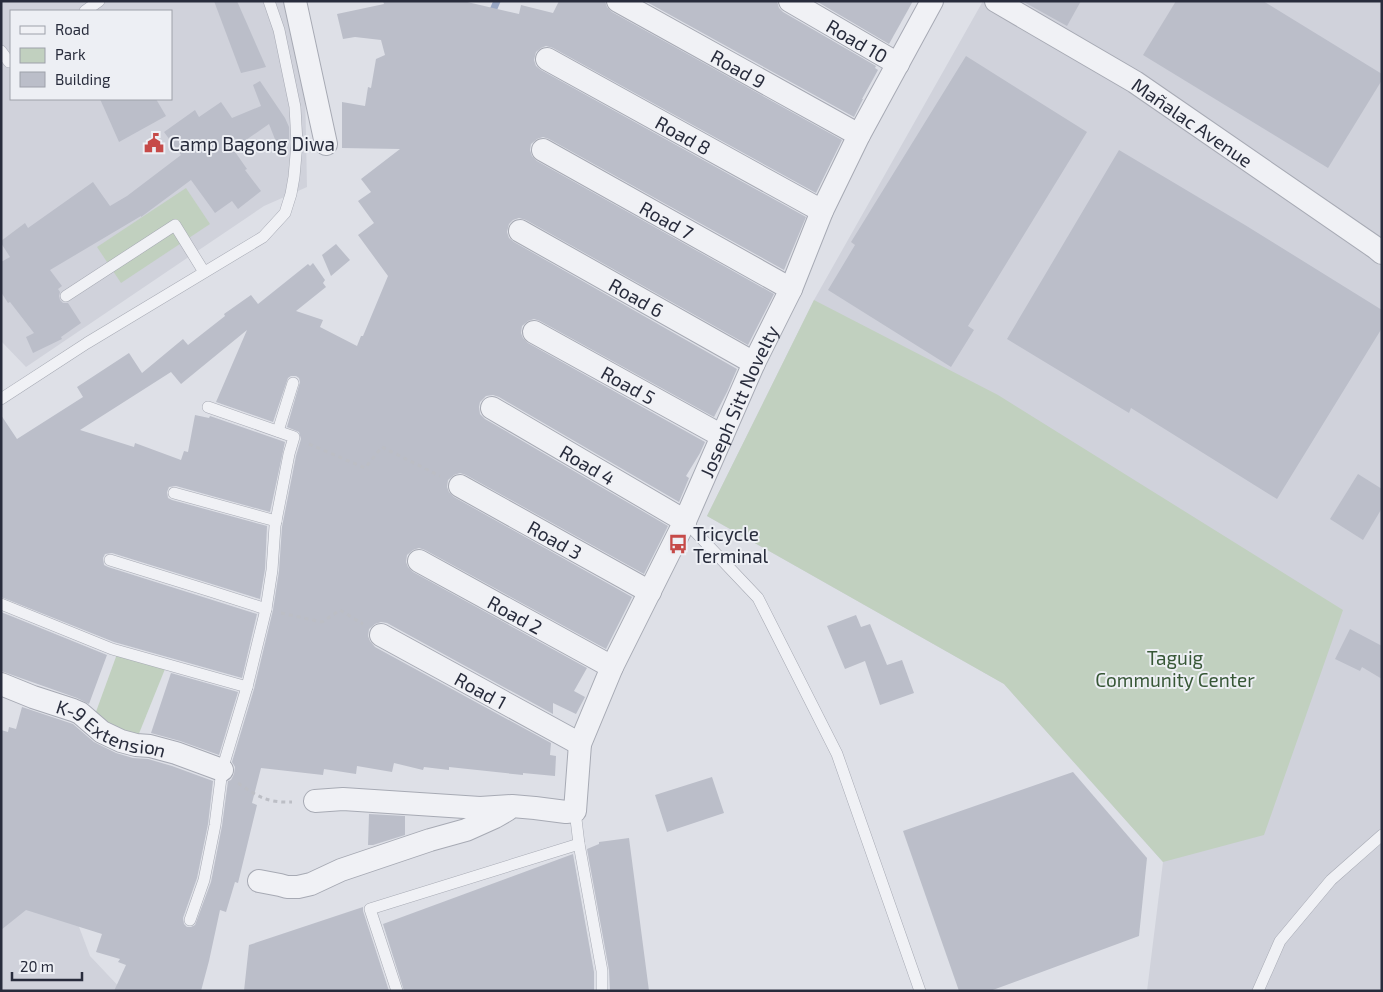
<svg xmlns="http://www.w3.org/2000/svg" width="1383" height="992" viewBox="0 0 1383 992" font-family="'Exo 2',sans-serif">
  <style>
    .built { fill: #d0d2db; fill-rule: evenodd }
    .green { fill: #c1d0bf }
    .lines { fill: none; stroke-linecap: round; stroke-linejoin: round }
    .stream { stroke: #9aa8c5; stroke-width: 7 }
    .building { fill: #bbbec9 }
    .lane-casing { stroke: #a7aab4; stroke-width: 12 }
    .street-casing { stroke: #a7aab4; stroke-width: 24 }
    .path { stroke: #bcbec5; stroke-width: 3; stroke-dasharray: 4 4; stroke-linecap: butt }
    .lane { stroke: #f0f1f5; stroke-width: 11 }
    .street { stroke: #f0f1f5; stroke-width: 22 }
    .labels { text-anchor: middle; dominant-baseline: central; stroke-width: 4; stroke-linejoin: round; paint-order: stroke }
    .street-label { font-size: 19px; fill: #282c3c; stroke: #edeff4 }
    .poi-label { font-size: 19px; fill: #282c3c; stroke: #edeff4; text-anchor: start }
    .park-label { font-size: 19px; fill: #375736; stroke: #edeff4 }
  </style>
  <rect width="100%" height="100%" fill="#dee0e7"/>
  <g class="built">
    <path d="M 1,1 L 286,1 L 305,88 L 307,187 L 264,206 L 26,367 L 1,341 ZM 11,11 L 171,11 L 171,99 L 11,99 Z"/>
    <polygon points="983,1 1382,1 1382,991 1147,991 1163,862 1004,684 707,516 814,300"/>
    <polygon points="1,778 64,887 90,956 123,991 1,991"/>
  </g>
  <g class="green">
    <polygon points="186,188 210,224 121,283 97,247"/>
    <polygon points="814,300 998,395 1343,610 1264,835 1163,862 1004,684 707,516"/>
    <polygon points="117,654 165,669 138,736 93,720"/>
  </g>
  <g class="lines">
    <polyline class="stream" points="491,15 497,1"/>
  </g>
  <g class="building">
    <polygon points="214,1 237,1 266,67 241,73"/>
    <polygon points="383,1 463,1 519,14 521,5 553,13 559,1 605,1 607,7 612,12 842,140 816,193 553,48 546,46 541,48 536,52 534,60 536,66 541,70 806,217 784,270 549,139 543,137 537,139 531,144 530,150 532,156 537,161 774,294 748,345 526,220 519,218 513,220 509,224 507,232 509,238 514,242 737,369 727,392 714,417 540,321 534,319 528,321 522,326 521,333 523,338 528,343 705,442 700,453 686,476 689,478 679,502 499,397 493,395 486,396 480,402 479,407 480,414 485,419 668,526 644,574 466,475 460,473 454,475 448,480 447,487 449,492 454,497 632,597 606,649 425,550 419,548 413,550 407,555 406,562 408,567 413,572 587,668 574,691 585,697 576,714 553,703 553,714 387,623 381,622 375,624 369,629 368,636 370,641 375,647 551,743 550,755 556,756 555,776 523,773 523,775 449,767 449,770 424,767 423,770 394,763 392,772 357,766 356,774 324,769 323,775 261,768 252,803 257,805 238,883 235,882 226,912 220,910 209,961 201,991 114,991 126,965 118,962 120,959 96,952 102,934 26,910 1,930 1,730 8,732 9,727 16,729 22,707 73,724 94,742 116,753 133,758 148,759 172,766 213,781 208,824 197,878 183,918 184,924 187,927 191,927 195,925 211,882 222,826 228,781 231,780 234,774 235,767 232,762 254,689 273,610 279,571 282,527 296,456 301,439 299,432 287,427 300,382 299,378 296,376 291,376 288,378 273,422 216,402 247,330 181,384 171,372 80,430 134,447 135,443 181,460 184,451 188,452 195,415 209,418 210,416 285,442 270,512 176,486 169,487 167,492 168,498 172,500 267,526 265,569 260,599 112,553 105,554 103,558 104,565 108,567 257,614 242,678 114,642 1,597 1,415 17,439 83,397 77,387 129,353 142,373 183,339 188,345 225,316 224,314 251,295 258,304 308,264 310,266 313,263 325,280 323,283 326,287 296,311 323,320 320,327 357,346 361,336 363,336 388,276 358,235 374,223 358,201 371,192 361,179 400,149 342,148 342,102 365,106 368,87 371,88 376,59 385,55 381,40 355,37 343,39 337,14 384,4"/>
    <polygon points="645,1 777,1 779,8 783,12 876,66 875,68 878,70 862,99 863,99 854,117"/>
    <polygon points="816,1 913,1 889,44"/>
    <polygon points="1022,1 1081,1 1067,26"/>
    <polygon points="1176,1 1263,1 1382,74 1382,80 1328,168 1143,55"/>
    <polygon points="966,56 1087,132 968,326 974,330 951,367 828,290 855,245 851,242"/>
    <polygon points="260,81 285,118 289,127 289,142 278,147 269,124 233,149 247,169 245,170 261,191 238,209 232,201 215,213 191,180 141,217 141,216 50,270 62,286 58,289 60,292 59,296 60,300 63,303 68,303 81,323 61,337 62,339 33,353 26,337 34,333 10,302 8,303 1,292 1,262 10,257 1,243 1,241 25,223 28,228 93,182 110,206 127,196 181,155 164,132 195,110 199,117 221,102 232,118 261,106 253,85"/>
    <polygon points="100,99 156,99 166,116 119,142"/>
    <polygon points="1119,150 1245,225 1382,310 1382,328 1277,499 1131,408 1129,413 1007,339"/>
    <polygon points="336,244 350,260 331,276 322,255"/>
    <polygon points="1358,474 1382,489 1382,508 1363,540 1330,519"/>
    <polygon points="1,612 107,655 89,704 77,698 1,671"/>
    <polygon points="856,615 861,627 870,624 887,665 902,660 914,693 880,705 865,661 845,669 827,626"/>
    <polygon points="1350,629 1382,646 1382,679 1362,667 1360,671 1335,659"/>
    <polygon points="171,673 238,692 219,755 180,741 151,733"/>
    <polygon points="1073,772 1147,858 1139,936 990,991 959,991 903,831"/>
    <polygon points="712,777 724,813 667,832 655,795"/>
    <polygon points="369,814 405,816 405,835 373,845 368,845"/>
    <polygon points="629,838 649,991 610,991 609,970 587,849 599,844 599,842"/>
    <polygon points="573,854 594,972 594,991 404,991 383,924"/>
    <polygon points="363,907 363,911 389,991 244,991 249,945"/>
  </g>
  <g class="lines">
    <defs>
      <g id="lane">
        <polyline points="85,11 99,1"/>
        <polyline points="1,51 9,62 11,62"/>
        <polyline points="66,296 175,225 204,272"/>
        <polyline points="1,399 87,343 263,237 285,213 291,194 294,177 297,143 295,107 279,30 269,1"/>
        <polyline points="278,431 293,383"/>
        <polyline points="174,493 276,521"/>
        <polyline points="685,521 758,598 837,754 920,991"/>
        <polyline points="110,560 210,591 266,609"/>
        <polyline points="1,604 112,649 247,687"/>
        <polyline points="575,811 579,844 602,971 602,991"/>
        <polyline points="190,920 204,880 215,825 222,770 247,687 266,609 272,570 275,526 289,454 294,437 208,407"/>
        <polyline points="397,991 370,909 579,844"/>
        <polyline points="1258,991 1280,941 1331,880 1382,835"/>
      </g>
      <g id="street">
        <polyline points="295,1 326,144"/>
        <path id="s1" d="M 618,1 L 859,135"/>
        <path id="s2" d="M 790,1 L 898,64"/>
        <path id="s3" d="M 996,1 L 1135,82 L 1376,248 L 1382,253"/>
        <path id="s4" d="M 547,59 L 822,211"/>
        <path id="s5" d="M 543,150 L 791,289"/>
        <path id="s6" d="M 520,231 L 754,363"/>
        <path id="s7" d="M 534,332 L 722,436"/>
        <path id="s8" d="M 492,408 L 685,521"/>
        <path id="s9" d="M 460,486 L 650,592"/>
        <path id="s10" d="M 419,561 L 612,667"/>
        <path id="s11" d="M 381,635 L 580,744"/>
        <path id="s12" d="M 1,684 L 33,697 L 73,710 L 80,713 L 102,732 L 121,741 L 136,745 L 150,746 L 176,753 L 222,770"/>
        <path id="s13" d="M 315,801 L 343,799 L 480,808 L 512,806 L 535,808 L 566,812 L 575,811 L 580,744 L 612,667 L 685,521 L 754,363 L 791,289 L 822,211 L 859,135 L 932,1"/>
        <polyline points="259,881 280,885 287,887 298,887 311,884 341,870 430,840 466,830 495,817 507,810"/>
      </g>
    </defs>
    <use href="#lane" class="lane-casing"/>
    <use href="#street" class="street-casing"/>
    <g class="path">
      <polyline points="309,444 365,468 382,447 440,476"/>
      <polyline points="281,613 322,622 340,610 363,624"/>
      <path d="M 238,783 C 258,797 268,803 292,802"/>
    </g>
    <use href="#lane" class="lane"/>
    <use href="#street" class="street"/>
  </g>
  <defs>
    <symbol id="civic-bare" viewBox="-9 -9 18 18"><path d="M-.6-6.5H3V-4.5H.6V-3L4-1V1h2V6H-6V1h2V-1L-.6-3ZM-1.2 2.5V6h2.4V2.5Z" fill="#c64a48" stroke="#edeff4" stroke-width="2.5" paint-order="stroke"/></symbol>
    <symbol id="bus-bare" viewBox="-9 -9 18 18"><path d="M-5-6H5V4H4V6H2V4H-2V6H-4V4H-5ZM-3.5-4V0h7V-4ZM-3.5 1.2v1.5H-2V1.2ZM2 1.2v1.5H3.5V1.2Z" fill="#c64a48" stroke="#edeff4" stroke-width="2.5" paint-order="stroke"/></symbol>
  </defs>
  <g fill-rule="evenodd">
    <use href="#civic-bare" x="140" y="129" width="28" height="28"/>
    <use href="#bus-bare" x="664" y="530" width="28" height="28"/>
  </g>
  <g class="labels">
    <g class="street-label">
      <text stroke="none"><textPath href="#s2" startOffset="78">Road 10</textPath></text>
      <text stroke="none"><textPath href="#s1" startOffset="138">Road 9</textPath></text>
      <text stroke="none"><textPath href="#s3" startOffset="231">Mañalac Avenue</textPath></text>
      <text stroke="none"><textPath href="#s4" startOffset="156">Road 8</textPath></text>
      <text stroke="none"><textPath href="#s5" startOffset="142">Road 7</textPath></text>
      <text stroke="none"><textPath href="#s6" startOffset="134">Road 6</textPath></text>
      <text stroke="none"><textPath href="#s7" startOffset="108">Road 5</textPath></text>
      <text stroke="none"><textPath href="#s13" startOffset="706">Joseph Sitt Novelty</textPath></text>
      <text stroke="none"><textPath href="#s8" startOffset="111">Road 4</textPath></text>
      <text stroke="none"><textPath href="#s9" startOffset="109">Road 3</textPath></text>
      <text stroke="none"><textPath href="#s10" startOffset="110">Road 2</textPath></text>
      <text stroke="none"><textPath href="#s11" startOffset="114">Road 1</textPath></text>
      <text stroke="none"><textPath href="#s12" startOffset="120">K-9 Extension</textPath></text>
    </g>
    <g class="poi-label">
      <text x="169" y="143">Camp Bagong Diwa</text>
      <text x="693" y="533">Tricycle<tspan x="693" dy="22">Terminal</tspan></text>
    </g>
    <g class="park-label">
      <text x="1175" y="657">Taguig<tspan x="1175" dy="22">Community Center</tspan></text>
    </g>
  </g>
  <rect width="1383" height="992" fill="none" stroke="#282c3c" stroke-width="5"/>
  <rect x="10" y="10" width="162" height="90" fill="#edeff4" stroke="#9ea1aa"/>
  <rect x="20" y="26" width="25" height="8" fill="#f0f1f5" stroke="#9ea1aa"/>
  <text x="55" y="35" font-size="15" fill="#282c3c">Road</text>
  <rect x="20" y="48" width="25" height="15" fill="#c1d0bf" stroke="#9ea1aa"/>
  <text x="55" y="60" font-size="15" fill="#282c3c">Park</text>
  <rect x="20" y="72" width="25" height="15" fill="#bbbec9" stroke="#9ea1aa"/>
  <text x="55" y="85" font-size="15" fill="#282c3c">Building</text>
  <path d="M12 972v8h70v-8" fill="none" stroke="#282c3c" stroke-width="2.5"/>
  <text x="20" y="972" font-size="15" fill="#282c3c" stroke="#edeff4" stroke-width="4" paint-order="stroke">20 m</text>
</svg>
